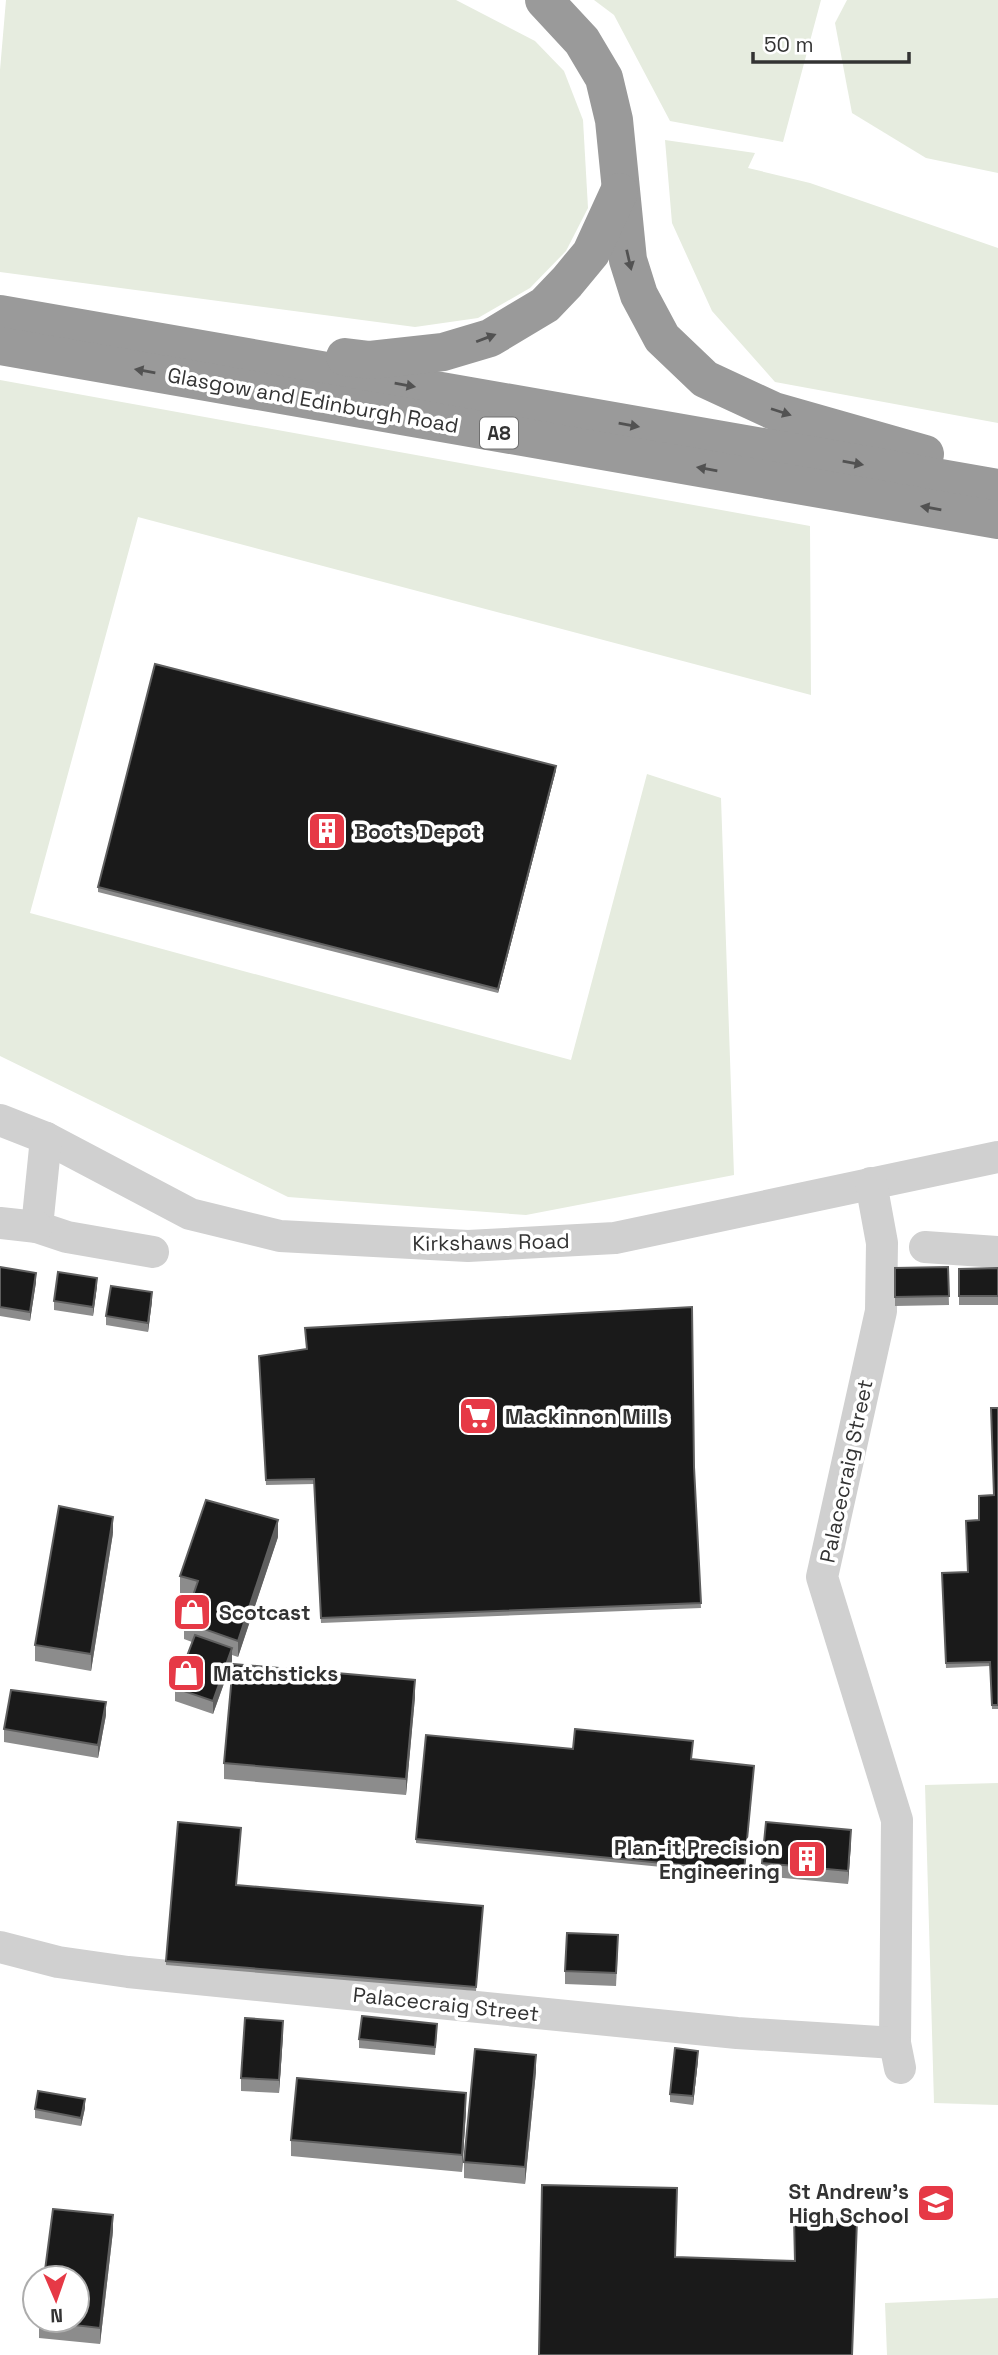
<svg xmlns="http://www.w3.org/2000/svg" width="998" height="2355" viewBox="0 0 998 2355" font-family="'Space Grotesk',sans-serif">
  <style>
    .green { fill: #e6ecdf }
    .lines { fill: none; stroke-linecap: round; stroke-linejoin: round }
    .minor { stroke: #d0d0d0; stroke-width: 32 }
    .highway { stroke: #9a9a9a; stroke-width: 38 }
    .wall { fill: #8c8c8c }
    .shaded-wall { fill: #5f5f5f }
    .building { fill: #1a1a1a; stroke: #5f5f5f; stroke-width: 2 }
    .oneway { fill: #525252 }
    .labels { text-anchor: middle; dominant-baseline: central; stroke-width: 7; stroke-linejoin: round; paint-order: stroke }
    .shield { fill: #fff; stroke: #707070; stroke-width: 2 }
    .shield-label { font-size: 19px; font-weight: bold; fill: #333 }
    .street-label { font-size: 21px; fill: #333; stroke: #fff }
    .poi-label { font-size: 21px; font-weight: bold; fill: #333; stroke: #fff; text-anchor: start }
  </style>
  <rect width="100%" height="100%" fill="#fff"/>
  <g class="green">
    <polygon points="6,0 456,0 535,41 564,71 583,120 588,208 566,251 530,288 478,318 415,327 0,272 0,70"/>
    <polygon points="594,0 821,0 783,142 670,121 614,15"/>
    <polygon points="847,0 998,0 998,173 926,158 852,113 835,23"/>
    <polygon points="665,140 755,153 748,168 810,183 998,248 998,423 775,382 712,311 672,223"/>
    <polygon points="0,380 810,526 811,695 138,517 30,913 571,1060 647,774 721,798 734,1175 526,1215 288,1197 0,1056"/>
    <polygon points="998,1783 998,2105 934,2103 925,1785"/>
    <polygon points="998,2298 998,2355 887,2355 885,2303"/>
  </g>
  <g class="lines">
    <g class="minor">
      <polyline points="0,1120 46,1138 190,1214 280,1236 468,1246 615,1238 998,1157"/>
      <polyline points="46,1138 37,1227 67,1237 153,1252"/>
      <polyline points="871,1183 882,1243 881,1311 822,1577 897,1820 895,2043 900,2068"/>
      <polyline points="0,1223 37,1227"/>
      <polyline points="925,1247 998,1252"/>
      <polyline points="0,1947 58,1962 128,1972 737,2033 895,2043"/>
    </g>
    <g class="highway">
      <polyline points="544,0 582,41 604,78 614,120 628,260 639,295 662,338 705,379 774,411 925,454"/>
      <polyline points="0,314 998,488"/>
      <polyline points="0,346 998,520"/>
      <polyline points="345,357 370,360 443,352 490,338 545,305 567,282 591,253 619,192"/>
    </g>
  </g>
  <g class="wall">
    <polygon points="556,770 498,993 98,892 98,887"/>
    <polygon points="0,1267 36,1282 30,1321 0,1316"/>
    <polygon points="948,1267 949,1305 895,1306 895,1268"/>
    <polygon points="998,1268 998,1305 959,1305 959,1269"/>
    <polygon points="97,1286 93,1316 54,1310 54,1301"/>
    <polygon points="152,1301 148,1332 106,1325 106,1316"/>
    <polygon points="259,1356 694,1467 701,1608 321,1623 314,1484 266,1485"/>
    <polygon points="998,1408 998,1709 992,1709 990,1666 946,1668 942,1573 968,1572 994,1495"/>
    <polygon points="113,1533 91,1671 35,1661 35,1645"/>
    <polygon points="278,1537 238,1657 232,1655 232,1661 213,1714 175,1701 175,1688 192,1642 184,1639 184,1622 192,1596 180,1593 180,1576"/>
    <polygon points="415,1697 406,1795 224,1779 224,1763"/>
    <polygon points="106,1715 98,1758 4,1742 4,1729"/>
    <polygon points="573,1749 691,1759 754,1770 744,1875 416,1843 416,1839"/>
    <polygon points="851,1843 848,1884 762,1876 762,1863"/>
    <polygon points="236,1885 483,1906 476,1991 166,1965 166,1961"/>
    <polygon points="618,1948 616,1986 565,1984 565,1971"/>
    <polygon points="437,2033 435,2055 359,2048 359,2039"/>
    <polygon points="283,2034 279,2093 241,2091 241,2078"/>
    <polygon points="698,2060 693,2105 670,2102 670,2094"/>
    <polygon points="536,2071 525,2184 464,2178 464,2162"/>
    <polygon points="85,2108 81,2126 35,2118 35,2109"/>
    <polygon points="466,2110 462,2172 291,2156 291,2140"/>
    <polygon points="113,2231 100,2344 39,2338 39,2320"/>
  </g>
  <g class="shaded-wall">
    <polygon points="556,766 556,770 498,993 498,989"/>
    <polygon points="36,1273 36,1282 30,1321 30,1312"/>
    <polygon points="97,1278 97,1286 93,1316 93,1307"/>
    <polygon points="152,1292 152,1301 148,1332 148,1323"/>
    <polygon points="113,1517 113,1533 91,1671 91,1654"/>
    <polygon points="278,1520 278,1537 238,1657 238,1641"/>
    <polygon points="232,1648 232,1661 213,1714 213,1701"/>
    <polygon points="415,1680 415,1697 406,1795 406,1779"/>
    <polygon points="106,1702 106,1715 98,1758 98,1745"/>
    <polygon points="851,1830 851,1843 848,1884 848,1871"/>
    <polygon points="283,2021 283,2034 279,2093 279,2080"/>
    <polygon points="698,2051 698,2060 693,2105 693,2096"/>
    <polygon points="536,2055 536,2071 525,2184 525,2167"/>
    <polygon points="466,2093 466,2110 462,2172 462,2155"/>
    <polygon points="85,2099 85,2108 81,2126 81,2118"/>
    <polygon points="113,2215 113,2231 100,2344 100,2328"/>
  </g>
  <g class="building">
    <polygon points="155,664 556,766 498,989 98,887"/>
    <polygon points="0,1267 36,1273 30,1312 0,1307"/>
    <polygon points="948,1267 949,1296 895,1297 895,1268"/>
    <polygon points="998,1268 998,1296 959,1296 959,1269"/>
    <polygon points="58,1272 97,1278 93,1307 54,1301"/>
    <polygon points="111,1286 152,1292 148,1323 106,1316"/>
    <polygon points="692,1307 694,1467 701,1603 321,1618 314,1479 266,1480 259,1356 307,1349 305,1328"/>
    <polygon points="991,1408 998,1408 998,1705 992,1705 990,1662 946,1663 942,1573 968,1572 966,1521 979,1520 979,1496 994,1495"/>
    <polygon points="206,1500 278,1520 238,1641 184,1622 198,1581 180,1576"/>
    <polygon points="59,1506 113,1517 91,1654 35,1645"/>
    <polygon points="195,1635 232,1648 213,1701 175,1688"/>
    <polygon points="233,1664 415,1680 406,1779 224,1763"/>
    <polygon points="11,1690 106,1702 98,1745 4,1729"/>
    <polygon points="575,1729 693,1741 691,1759 754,1766 744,1871 416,1839 426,1735 573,1749"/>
    <polygon points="178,1822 241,1828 236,1885 483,1906 476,1987 166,1961"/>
    <polygon points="766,1822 851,1830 848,1871 762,1863"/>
    <polygon points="567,1933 618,1935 616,1973 565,1971"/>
    <polygon points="362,2016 437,2024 435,2047 359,2039"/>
    <polygon points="245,2018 283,2021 279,2080 241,2078"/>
    <polygon points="675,2048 698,2051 693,2096 670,2094"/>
    <polygon points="475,2049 536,2055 525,2167 464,2162"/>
    <polygon points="297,2078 466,2093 462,2155 291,2140"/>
    <polygon points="38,2091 85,2099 81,2118 35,2109"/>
    <polygon points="542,2185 677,2188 675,2257 795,2261 794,2217 857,2220 852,2355 539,2355"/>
    <polygon points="53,2209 113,2215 100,2328 39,2321 39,2320 77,2320 77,2278 44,2278"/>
  </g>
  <defs><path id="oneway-solid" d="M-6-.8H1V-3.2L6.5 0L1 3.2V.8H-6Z" transform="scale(1.75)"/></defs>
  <g class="oneway">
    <use href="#oneway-solid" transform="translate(629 260) rotate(77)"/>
    <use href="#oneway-solid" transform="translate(486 338) rotate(-21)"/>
    <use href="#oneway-solid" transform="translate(145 371) rotate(-170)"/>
    <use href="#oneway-solid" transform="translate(405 385) rotate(10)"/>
    <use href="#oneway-solid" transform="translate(781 412) rotate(18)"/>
    <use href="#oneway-solid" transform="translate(629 425) rotate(10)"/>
    <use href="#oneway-solid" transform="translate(853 463) rotate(10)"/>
    <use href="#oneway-solid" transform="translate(707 469) rotate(-170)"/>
    <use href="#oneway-solid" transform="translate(931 508) rotate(-170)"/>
  </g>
  <defs>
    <symbol id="building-square" viewBox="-11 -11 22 22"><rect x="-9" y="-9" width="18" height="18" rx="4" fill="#e63946" stroke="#fff"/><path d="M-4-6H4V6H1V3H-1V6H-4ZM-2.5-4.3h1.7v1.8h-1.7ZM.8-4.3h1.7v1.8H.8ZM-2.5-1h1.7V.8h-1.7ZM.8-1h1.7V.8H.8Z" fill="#fff"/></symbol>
    <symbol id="supermarket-square" viewBox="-11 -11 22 22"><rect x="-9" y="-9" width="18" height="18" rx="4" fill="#e63946" stroke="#fff"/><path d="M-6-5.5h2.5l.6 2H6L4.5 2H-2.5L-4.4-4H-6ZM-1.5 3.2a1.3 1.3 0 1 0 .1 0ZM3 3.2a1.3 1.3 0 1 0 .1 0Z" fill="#fff"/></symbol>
    <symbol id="shop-square" viewBox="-11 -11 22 22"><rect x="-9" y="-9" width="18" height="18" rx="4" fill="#e63946" stroke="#fff"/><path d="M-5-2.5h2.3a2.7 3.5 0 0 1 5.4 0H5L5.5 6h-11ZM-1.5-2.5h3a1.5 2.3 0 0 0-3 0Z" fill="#fff"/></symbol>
    <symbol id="school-square" viewBox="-11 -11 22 22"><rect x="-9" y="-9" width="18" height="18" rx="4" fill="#e63946" stroke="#fff"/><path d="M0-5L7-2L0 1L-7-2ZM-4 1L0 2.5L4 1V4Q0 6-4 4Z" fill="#fff"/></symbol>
  </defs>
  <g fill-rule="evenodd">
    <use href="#building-square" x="305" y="809" width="44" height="44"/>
    <use href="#supermarket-square" x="456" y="1394" width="44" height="44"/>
    <use href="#shop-square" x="170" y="1590" width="44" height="44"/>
    <use href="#shop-square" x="164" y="1651" width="44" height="44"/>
    <use href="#building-square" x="785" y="1837" width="44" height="44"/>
    <use href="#school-square" x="914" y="2181" width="44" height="44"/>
  </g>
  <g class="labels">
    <rect class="shield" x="480" y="417.5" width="38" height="31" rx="5"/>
    <g class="shield-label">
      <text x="499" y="433">A8</text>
    </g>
    <g class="street-label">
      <text transform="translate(313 400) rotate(10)">Glasgow and Edinburgh Road</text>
      <text transform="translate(491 1242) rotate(-1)">Kirkshaws Road</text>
      <text transform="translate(846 1471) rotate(-78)">Palacecraig Street</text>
      <text transform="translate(446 2004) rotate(6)">Palacecraig Street</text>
    </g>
    <g class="poi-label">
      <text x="354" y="831">Boots Depot</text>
      <text x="505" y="1416">Mackinnon Mills</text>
      <text x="219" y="1612">Scotcast</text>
      <text x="213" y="1673">Matchsticks</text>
      <text x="780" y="1847" text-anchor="end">Plan-it Precision<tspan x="780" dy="24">Engineering</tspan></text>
      <text x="909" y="2191" text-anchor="end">St Andrew's<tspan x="909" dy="24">High School</tspan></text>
    </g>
  </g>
  <g transform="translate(56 2299) rotate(178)"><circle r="33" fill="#ffffff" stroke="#adadad" stroke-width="2"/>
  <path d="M0-5L12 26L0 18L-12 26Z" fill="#e63946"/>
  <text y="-10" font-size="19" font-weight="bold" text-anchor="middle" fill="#333333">N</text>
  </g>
  <path d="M753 52v10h156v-10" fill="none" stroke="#333333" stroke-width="3.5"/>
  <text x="764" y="52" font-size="21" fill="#333333" stroke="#ffffff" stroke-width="5" paint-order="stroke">50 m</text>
</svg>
